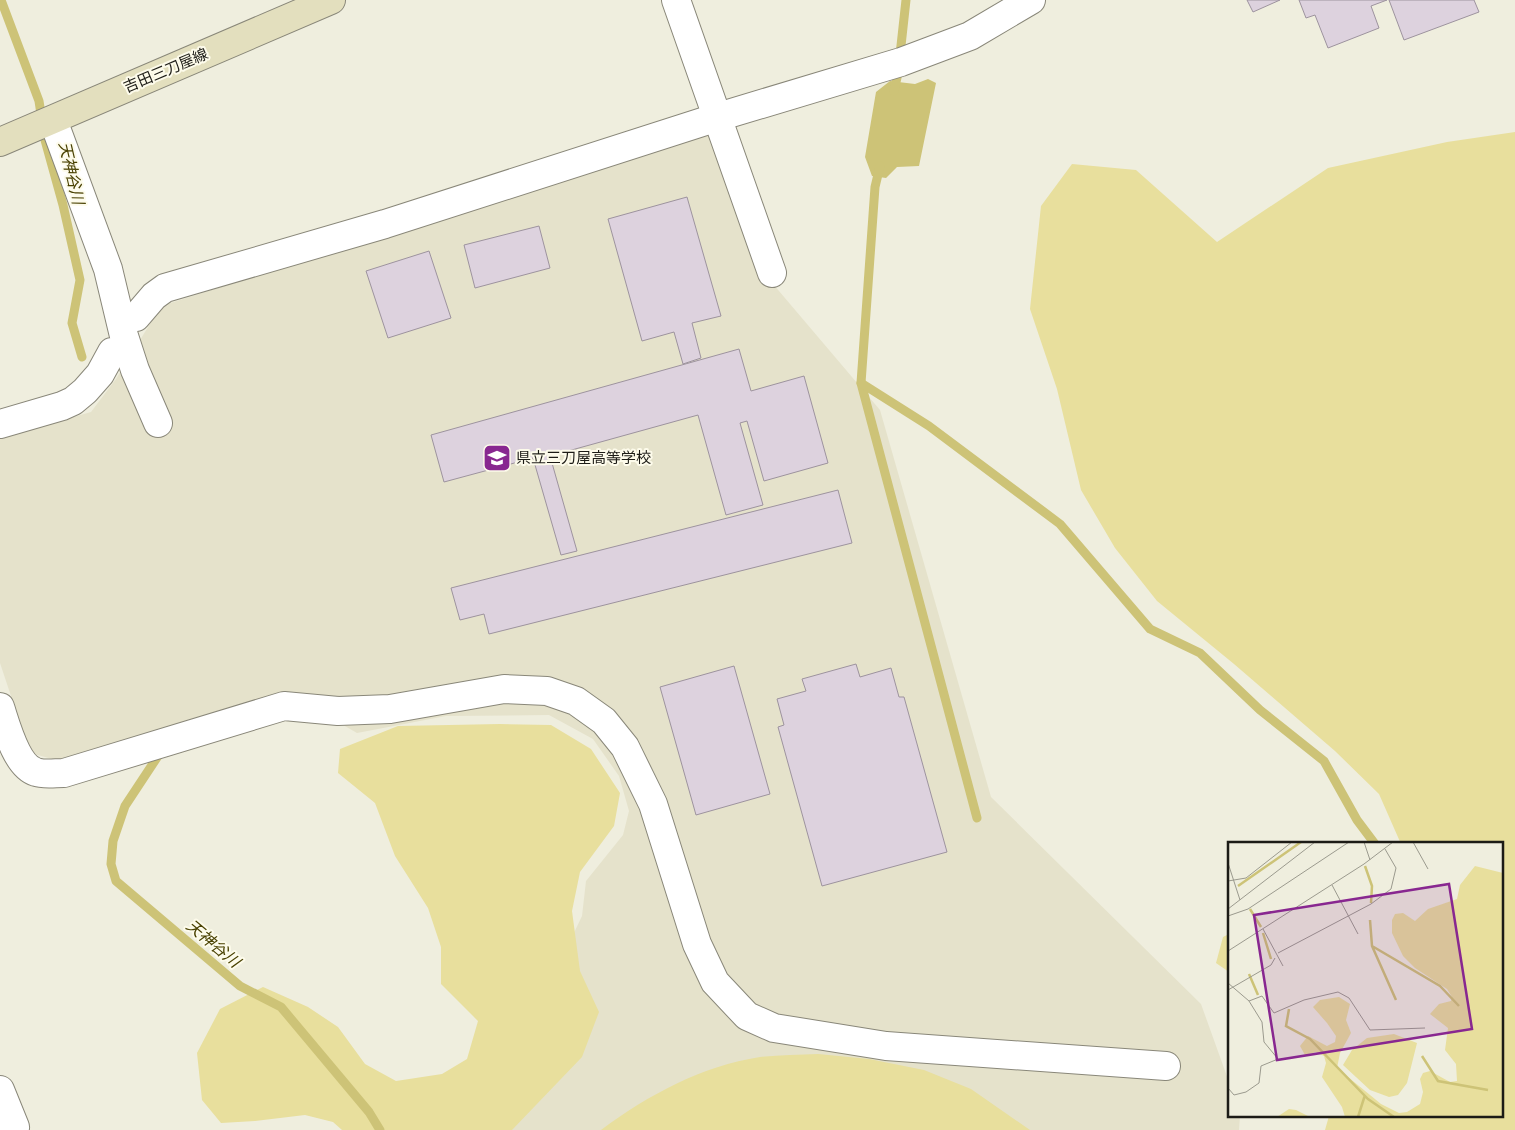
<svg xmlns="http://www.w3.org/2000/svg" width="1515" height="1130" viewBox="0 0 1515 1130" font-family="'Source Sans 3','Noto Sans JP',sans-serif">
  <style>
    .built { fill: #e5e2cb }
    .green { fill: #e8df9d }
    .water { fill: #cdc377 }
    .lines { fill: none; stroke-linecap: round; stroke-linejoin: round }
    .stream { stroke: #cdc377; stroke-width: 9 }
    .building { fill: #ddd2de; stroke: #9d939e }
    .minor-casing { stroke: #898779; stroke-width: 30 }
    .secondary-casing { stroke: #898779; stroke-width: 30 }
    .minor { stroke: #fff; stroke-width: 28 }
    .secondary { stroke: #e3dfbe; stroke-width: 28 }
    .labels { text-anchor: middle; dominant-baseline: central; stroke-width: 4; stroke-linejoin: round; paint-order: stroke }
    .street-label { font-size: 15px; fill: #1c1b16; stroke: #fdfbeb }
    .poi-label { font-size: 15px; fill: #1c1b16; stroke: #fdfbeb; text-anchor: start }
    .water-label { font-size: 16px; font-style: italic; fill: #494102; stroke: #fdfbeb }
    .inset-river { fill: none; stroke: #cdc377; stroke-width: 2.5 }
    .inset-road { fill: none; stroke: #9b9a8e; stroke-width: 1 }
    .view { fill: #882790; fill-opacity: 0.15; stroke: #882790; stroke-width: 2.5 }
    .inset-edge { fill: none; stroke: #1c1b16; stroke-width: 2.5 }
  </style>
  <rect width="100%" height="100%" fill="#efeede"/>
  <polygon class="built" points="711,132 756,264 880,410 991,797 1201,1004 1229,1082 1229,1116 1240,1116 1239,1130 480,1130 582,916 586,881 623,835 629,811 619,776 593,739 549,715 446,716 357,733 284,691 60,761 30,753 0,663 0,438 91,412 116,379 161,306"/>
  <g class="green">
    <polygon points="1515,132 1515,1130 1325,1130 1329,1116 1501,1116 1501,844 1401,844 1379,794 1335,751 1234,664 1157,601 1115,548 1081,490 1057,389 1030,309 1041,206 1072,164 1136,170 1217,242 1328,168 1447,142"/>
    <polygon points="500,724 551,725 591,749 620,793 614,826 580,872 572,911 580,971 599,1012 582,1057 512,1130 342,1130 333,1122 305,1115 255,1121 221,1123 202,1100 197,1053 220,1009 263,987 308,1007 338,1027 365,1064 396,1081 442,1074 467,1059 478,1021 441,984 441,947 428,908 395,856 375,803 338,773 340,749 398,726"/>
    <polygon points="1229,934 1229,972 1216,963 1223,937"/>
    <path d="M 818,1054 L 869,1059 L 924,1070 L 971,1089 L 1030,1130 L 601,1130 C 648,1095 702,1066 760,1057 C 779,1055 799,1055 818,1054 Z"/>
  </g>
  <polygon class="water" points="928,79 936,83 919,166 897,167 886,178 872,176 865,157 876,92 890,81 915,84"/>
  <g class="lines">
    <g class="stream">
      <polyline points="1,0 39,101 45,140 63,205 80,280 72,323 82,357"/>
      <polyline points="894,91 898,73 906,0"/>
      <polyline points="880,166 875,187 861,383 977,818"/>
      <polyline points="861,383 929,426 1060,524 1150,629 1200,653 1260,710 1324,761 1357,820 1375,844"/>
      <polyline points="158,756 125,806 113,841 111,864 116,881 240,986 281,1007 369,1112 380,1130"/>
    </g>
  </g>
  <g class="building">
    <polygon points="1247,0 1280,0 1253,12"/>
    <polygon points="1299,0 1387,0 1371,6 1379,28 1328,48 1315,15 1306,18"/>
    <polygon points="1389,0 1474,0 1479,12 1404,40"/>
    <polygon points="687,197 721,316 692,323 701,358 683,364 674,332 642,341 608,219"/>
    <polygon points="539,226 550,268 475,288 464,245"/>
    <polygon points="429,251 451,318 388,338 366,271"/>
    <polygon points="739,349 751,391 804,376 828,463 764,481 747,421 740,423 763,505 726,515 698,415 550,456 577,551 561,555 533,458 444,482 431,435"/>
    <polygon points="838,490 852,543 489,634 484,614 460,620 451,588"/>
    <polygon points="856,664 860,677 891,668 899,697 904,697 947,852 822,886 778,727 784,725 777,699 806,691 802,679"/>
    <polygon points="734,666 770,794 696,815 660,687"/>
  </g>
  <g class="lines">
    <defs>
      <g id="minor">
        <polyline points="676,0 772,273"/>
        <polyline points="53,120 108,269 124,336 135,370 158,423"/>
        <polyline points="136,317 154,296 165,288 385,224 718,117 901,62 970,36 1031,0"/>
        <polyline points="0,424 62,406 73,401 85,391 100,374 112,352"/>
        <path d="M 0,707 C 6,725 16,766 36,772 C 44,775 55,773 64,773 L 284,706 L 338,711 L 390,709 L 504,689 L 547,691 L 576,701 L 604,721 L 625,747 L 653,804 L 697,944 L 715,982 L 747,1016 L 774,1028 L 886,1046 L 1166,1066"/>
        <polyline points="0,1090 15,1127 13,1130"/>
      </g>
      <polyline id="secondary" points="0,142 331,0"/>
    </defs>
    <use href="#minor" class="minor-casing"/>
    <use href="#secondary" class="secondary-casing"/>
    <use href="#minor" class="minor"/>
    <use href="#secondary" class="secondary"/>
  </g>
  <defs>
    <symbol id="school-square" viewBox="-11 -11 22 22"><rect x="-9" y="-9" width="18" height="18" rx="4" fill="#882790" stroke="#fdfbeb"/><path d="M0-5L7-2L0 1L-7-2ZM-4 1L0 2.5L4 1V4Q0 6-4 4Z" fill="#fff"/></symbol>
  </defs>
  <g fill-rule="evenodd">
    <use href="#school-square" x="481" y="442" width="32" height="32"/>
  </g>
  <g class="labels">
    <g class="street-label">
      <text transform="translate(166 71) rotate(-23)">吉田三刀屋線</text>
    </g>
    <g class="poi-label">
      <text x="516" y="458">県立三刀屋高等学校</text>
    </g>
    <g class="water-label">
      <text transform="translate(71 173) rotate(77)">天神谷川</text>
      <text transform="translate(213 944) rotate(40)">天神谷川</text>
    </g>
  </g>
  <g transform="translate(1228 842)">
    <rect width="275" height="275" fill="#efeede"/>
    <path d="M 247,24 L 275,31 L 275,275 L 117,275 L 114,265 L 94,235 L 98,221 L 96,214 L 88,210 L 77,213 L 72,204 L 80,194 L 99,204 L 107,200 L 108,194 L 99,181 L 85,165 L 92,158 L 111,155 L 122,162 L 118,178 L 123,191 L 112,211 L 109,226 L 153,262 L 171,271 L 179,270 L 192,262 L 195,250 L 192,237 L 195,231 L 202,229 L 222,240 L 229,239 L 228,222 L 217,208 L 220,186 L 202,172 L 211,162 L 223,159 L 224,155 L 219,147 L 187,126 L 175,114 L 164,91 L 164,78 L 167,72 L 175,71 L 187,79 L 200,67 L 229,57 L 232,43 ZM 166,192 L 189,201 L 179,241 L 170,253 L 161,255 L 142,248 L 115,223 L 124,208 L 139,196 ZM 61,267 L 68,268 L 82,275 L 49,275 Z" fill="#e8df9d"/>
    <path class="inset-river" d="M 137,24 L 144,44 L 143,61M 10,44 L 73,0M 22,67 L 33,85M 142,78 L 144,104 L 168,158M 35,91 L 43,117M 144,104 L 212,144 L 231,164M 21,132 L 30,153M 61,167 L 58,184 L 82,197 L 140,257 L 166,275M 194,214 L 210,239 L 260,248M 130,275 L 137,253"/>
    <path class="inset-road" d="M 136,0 L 142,18M 185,0 L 200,27M 0,21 L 12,58M 0,39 L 18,36 L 64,0M 104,43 L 130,92M 0,67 L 87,0M 0,74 L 20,67 L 121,0M 35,87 L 55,124M 0,109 L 136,22 L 165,0M 50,111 L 143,62 L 163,47 L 168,26 L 157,7M 0,141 L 21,159 L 34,154 L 46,171 L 76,158 L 110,150 L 121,156 L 142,188 L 197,186M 0,148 L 43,123 L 47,116M 0,246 L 6,253 L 18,250 L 31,241 L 33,224 L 50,217 L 36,200 L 34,180 L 21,159"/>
    <path class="view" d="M 221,42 L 244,187 L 49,218 L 26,73 Z"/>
    <rect width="275" height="275" class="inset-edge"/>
  </g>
</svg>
